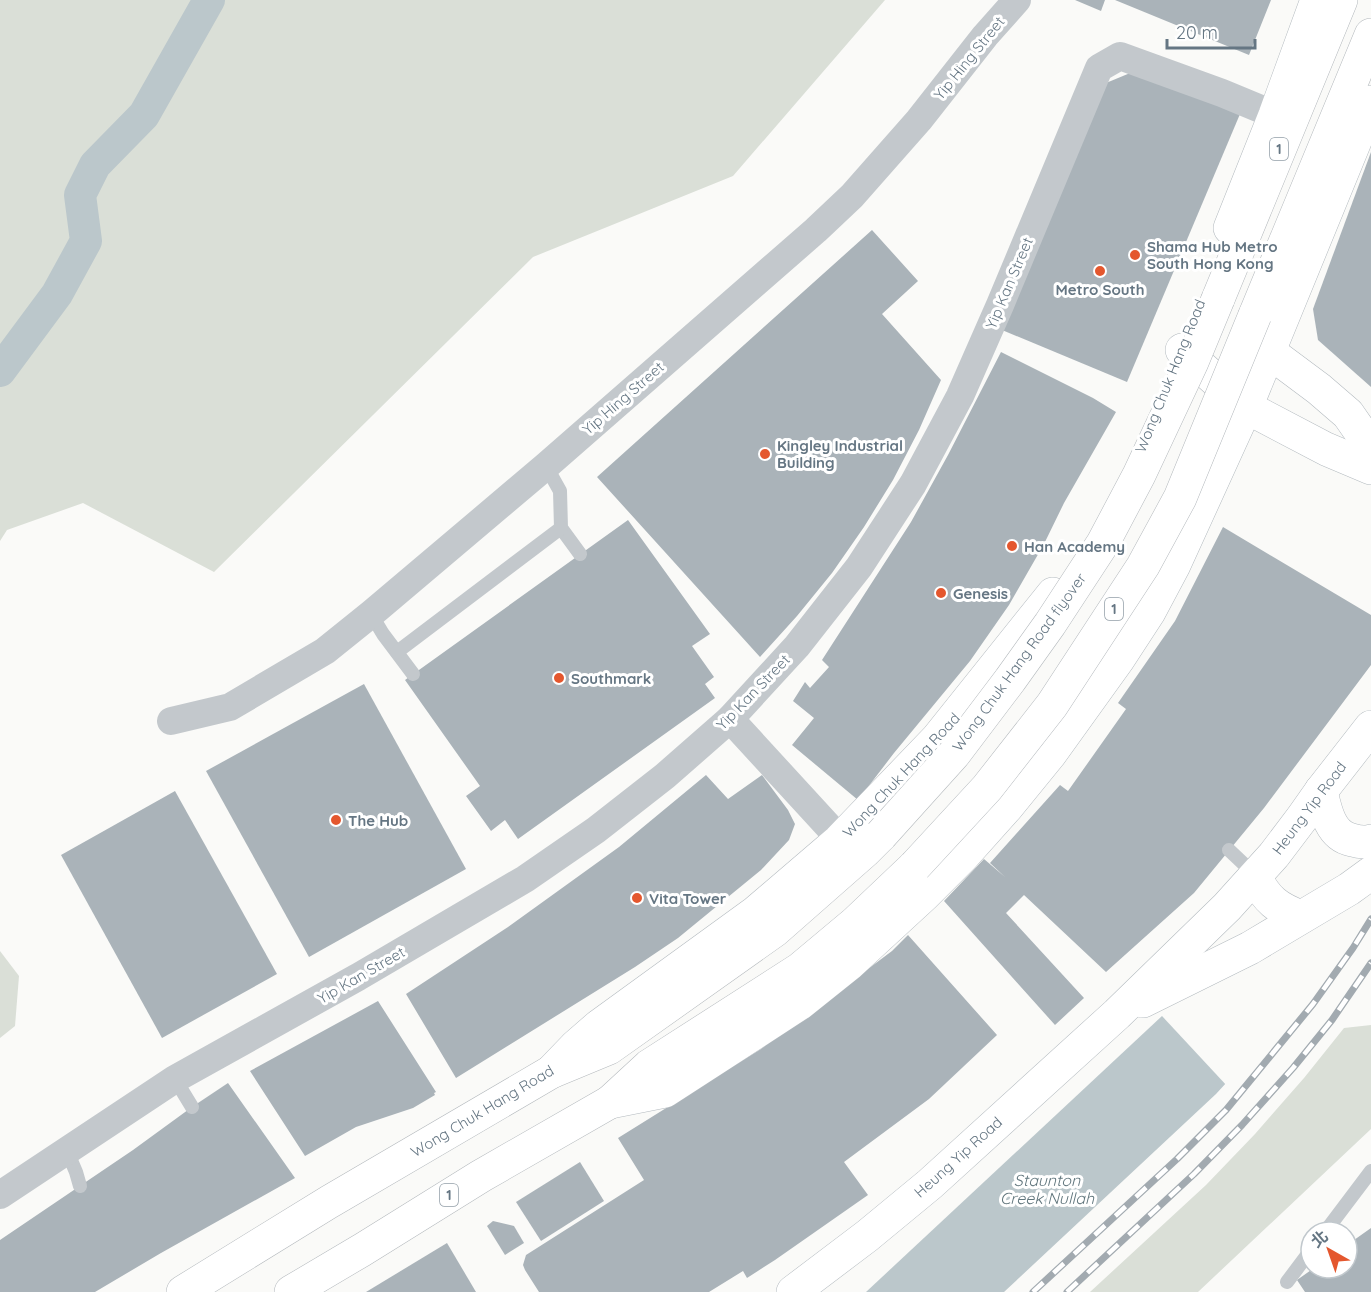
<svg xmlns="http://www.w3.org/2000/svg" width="1371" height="1292" viewBox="0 0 1371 1292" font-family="Quicksand,'Noto Sans TC',sans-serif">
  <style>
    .green { fill: #dadfd7 }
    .water { fill: #bbc7cb }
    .pier { fill: #fafaf8 }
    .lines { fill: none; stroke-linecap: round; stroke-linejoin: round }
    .canal { stroke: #bbc7cb; stroke-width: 32 }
    .building { fill: #aab3b9 }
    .secondary-casing { stroke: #b3babf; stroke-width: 34 }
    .highway-casing { stroke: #b4b9bd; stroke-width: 34 }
    .lane { stroke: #c3c8cc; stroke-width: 14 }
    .street { stroke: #c3c8cc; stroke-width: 28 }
    .secondary { stroke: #fff; stroke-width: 33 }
    .highway { stroke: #fff; stroke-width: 33 }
    .rail-casing { stroke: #a2aab0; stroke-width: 7 }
    .rail { stroke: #fff; stroke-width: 4.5; stroke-dasharray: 14; stroke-linecap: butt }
    .highway-bridge-casing { stroke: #b4b9bd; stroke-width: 34; stroke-linecap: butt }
    .highway-bridge { stroke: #fff; stroke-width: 33 }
    .poi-dot { fill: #e4572e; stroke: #fff; stroke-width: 2 }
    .labels { text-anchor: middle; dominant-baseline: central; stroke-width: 6; stroke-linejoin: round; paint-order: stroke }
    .shield { fill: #fff; stroke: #939fa8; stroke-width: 1.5 }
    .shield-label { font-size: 14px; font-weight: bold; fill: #657683 }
    .street-label { font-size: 15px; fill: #657683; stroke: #fff }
    .poi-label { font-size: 15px; font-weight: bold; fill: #657683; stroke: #fff; text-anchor: start }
    .water-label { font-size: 16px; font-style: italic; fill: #60757c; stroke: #fff }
  </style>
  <rect width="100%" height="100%" fill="#fafaf8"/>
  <g class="green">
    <polygon points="0,0 885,0 733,176 533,257 214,572 83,503 7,530 0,541"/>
    <polygon points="0,951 19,976 15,1026 0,1038"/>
    <polygon points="1371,1025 1371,1129 1198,1292 1090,1292 1206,1185 1255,1134 1304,1078 1344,1028"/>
  </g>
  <polygon class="water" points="1162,1016 1228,1087 1009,1292 866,1292"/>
  <polygon class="pier" points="1227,1082 1231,1086 1230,1090 1014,1292 1004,1292 1216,1094"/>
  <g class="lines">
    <polyline class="canal" points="0,371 57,294 86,241 80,195 95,165 144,115 209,0"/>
  </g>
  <g class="building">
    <polygon points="1075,0 1105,0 1101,11"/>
    <polygon points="1115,0 1271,0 1249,55"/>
    <polygon points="1135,71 1240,114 1127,382 1002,330 1106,83"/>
    <polygon points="1371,152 1371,387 1318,340 1313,309"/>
    <polygon points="872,230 918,281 882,314 941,380 919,430 893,480 864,527 832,573 797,616 760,657 597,477"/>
    <polygon points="1001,352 1093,398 1116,412 1064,503 1044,544 1009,605 970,661 894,753 858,800 792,745 814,718 793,701 805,682 810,688 829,667 822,660 911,522 948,455"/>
    <polygon points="628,520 710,634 692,646 714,677 705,684 715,698 518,839 505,820 491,831 466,796 480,786 405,680"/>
    <polygon points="1223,527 1371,615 1371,665 1264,808 1194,893 1106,972 1024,895 1006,913 1084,998 1055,1025 944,901 984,859 1005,877 990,863 1060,785 1068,791 1126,709 1118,703 1175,621"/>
    <polygon points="364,684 466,869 309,957 206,771"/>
    <polygon points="706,775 728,799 762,775 788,810 795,824 789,840 761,870 678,938 635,967 456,1078 406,994 508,927 619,847"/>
    <polygon points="175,791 277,974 162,1038 61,855"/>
    <polygon points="908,935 997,1035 929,1099 844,1162 868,1195 775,1260 747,1278 743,1271 709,1292 539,1292 525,1270 523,1265 526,1255 644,1180 618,1138 761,1049 892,951"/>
    <polygon points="378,1001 436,1092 434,1093 435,1095 413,1108 356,1127 305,1156 250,1071"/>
    <polygon points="228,1083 295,1178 161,1253 95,1292 0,1292 0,1240 133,1150 192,1107"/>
    <polygon points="580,1162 604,1201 541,1241 516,1202"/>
    <polygon points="493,1221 514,1226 524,1243 505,1255 487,1226"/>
    <polygon points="1371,1228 1371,1292 1305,1292 1297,1280 1314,1268 1347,1268 1347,1245"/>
    <polygon points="447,1243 476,1292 366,1292"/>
  </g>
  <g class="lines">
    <defs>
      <g id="secondary">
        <polyline points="1230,228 1275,115 1317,0"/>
        <polyline points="1182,350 1246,407 1326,449 1371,468"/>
        <polyline points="1268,351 1319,389 1348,414 1371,447"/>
        <path d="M 1321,791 C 1325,809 1330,836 1352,840 C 1359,842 1364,843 1371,841"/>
        <path d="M 1255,877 C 1267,900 1277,908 1301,917"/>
        <polyline points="1143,1001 1250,948 1349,889 1371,873"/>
        <polyline points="551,1072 576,1046 599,1026 756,912 839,841 937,739 1053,594"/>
        <polyline points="610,1102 665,1091 799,1004 849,964 924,895 963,856 1006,808 1050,754 1119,658 1149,612 1174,565 1246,407 1371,102"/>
        <polyline points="793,1292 867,1236 930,1184 1117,1014 1227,907 1274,855 1302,818 1321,791 1371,727"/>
      </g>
      <g id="highway">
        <polyline points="1218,299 1341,0"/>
        <polyline points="1255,315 1371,35"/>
        <polyline points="183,1292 329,1202 551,1072 609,1048 774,931 865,851 881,835"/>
        <polyline points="291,1292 362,1250 481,1176 610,1102 649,1066 800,969 855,923 915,866"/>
      </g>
    </defs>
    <use href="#secondary" class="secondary-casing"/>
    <use href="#highway" class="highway-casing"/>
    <g class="lane">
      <polyline points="546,466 560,491 561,528 580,554"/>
      <polyline points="371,614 383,634 413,674"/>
      <polyline points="397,652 561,528"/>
      <polyline points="1229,850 1248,868 1255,877"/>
      <polyline points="175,1079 192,1107"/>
      <polyline points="67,1151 76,1172 80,1186"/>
      <polyline points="1325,1232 1371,1171"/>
      <polyline points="1287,1282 1311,1250"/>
    </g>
    <g class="street">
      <polyline points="730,719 829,827"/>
      <polyline points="171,721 230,707 325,651 371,614 546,466 816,230 852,196 919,120 985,36 1017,0"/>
      <polyline points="0,1195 175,1079 358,977 525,879 596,830 665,776 730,719 797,646 859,567 913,484 960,396 1000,305 1099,68 1120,56 1222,93 1275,115"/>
    </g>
    <use href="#secondary" class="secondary"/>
    <use href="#highway" class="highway"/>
    <defs>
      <g id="rail">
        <polyline points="1033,1292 1177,1159 1226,1110 1313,1004 1353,948 1371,919"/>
        <polyline points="1067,1292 1194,1174 1242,1125 1293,1068 1332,1020 1371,963"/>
      </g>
    </defs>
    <use href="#rail" class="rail-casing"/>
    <use href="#rail" class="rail"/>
    <defs>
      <g id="highway-bridge">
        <polyline points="881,835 954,754 1010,680 1050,624 1103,543 1139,475 1192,362 1218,299"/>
        <polyline points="915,866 987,788 1052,705 1143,566 1180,498 1255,315"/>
      </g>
    </defs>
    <use href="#highway-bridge" class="highway-bridge-casing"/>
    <use href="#highway-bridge" class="highway-bridge"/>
  </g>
  <g class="poi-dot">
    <circle cx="1135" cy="255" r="6"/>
    <circle cx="1100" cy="271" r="6"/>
    <circle cx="765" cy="454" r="6"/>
    <circle cx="1012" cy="546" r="6"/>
    <circle cx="941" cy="593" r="6"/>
    <circle cx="559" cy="678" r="6"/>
    <circle cx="336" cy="820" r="6"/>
    <circle cx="637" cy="898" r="6"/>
  </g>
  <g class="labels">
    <g class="shield">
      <rect x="1270" y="138" width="18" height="22" rx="4.5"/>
      <rect x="1105" y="598" width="18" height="22" rx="4.5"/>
      <rect x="440" y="1184" width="18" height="22" rx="4.5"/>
    </g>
    <g class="shield-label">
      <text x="1279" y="149">1</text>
      <text x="1114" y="609">1</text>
      <text x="449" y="1195">1</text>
    </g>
    <g class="street-label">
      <text transform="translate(969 58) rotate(-51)">Yip Hing Street</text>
      <text transform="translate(1009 283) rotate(-67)">Yip Kan Street</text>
      <text transform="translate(1170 376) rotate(-68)">Wong Chuk Hang Road</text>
      <text transform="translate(623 398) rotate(-41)">Yip Hing Street</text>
      <text transform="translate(1019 662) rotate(-54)">Wong Chuk Hang Road flyover</text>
      <text transform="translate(753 692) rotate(-46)">Yip Kan Street</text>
      <text transform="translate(901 775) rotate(-47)">Wong Chuk Hang Road</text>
      <text transform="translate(1309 808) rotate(-53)">Heung Yip Road</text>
      <text transform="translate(361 975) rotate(-30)">Yip Kan Street</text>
      <text transform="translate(482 1111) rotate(-31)">Wong Chuk Hang Road</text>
      <text transform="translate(958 1157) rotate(-42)">Heung Yip Road</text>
    </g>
    <g class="poi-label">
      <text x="1147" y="246">Shama Hub Metro<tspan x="1147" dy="17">South Hong Kong</tspan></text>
      <text x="1100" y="289" text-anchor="middle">Metro South</text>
      <text x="777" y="445">Kingley Industrial<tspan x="777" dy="17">Building</tspan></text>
      <text x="1024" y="546">Han Academy</text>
      <text x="953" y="593">Genesis</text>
      <text x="571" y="678">Southmark</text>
      <text x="348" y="820">The Hub</text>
      <text x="649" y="898">Vita Tower</text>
    </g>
    <g class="water-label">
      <text x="1047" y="1180">Staunton<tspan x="1047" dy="18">Creek Nullah</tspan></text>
    </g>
  </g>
  <g transform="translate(1329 1250) rotate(320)"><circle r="28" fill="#ffffff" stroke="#c1c8cd" stroke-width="1.5"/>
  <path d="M0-4.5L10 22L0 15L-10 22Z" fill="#e4572e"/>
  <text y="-9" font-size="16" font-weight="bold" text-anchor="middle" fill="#657683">北</text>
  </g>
  <path d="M1167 39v9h88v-9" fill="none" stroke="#657683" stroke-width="3"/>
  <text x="1176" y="39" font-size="18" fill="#657683" stroke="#ffffff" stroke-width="4.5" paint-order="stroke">20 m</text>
</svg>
